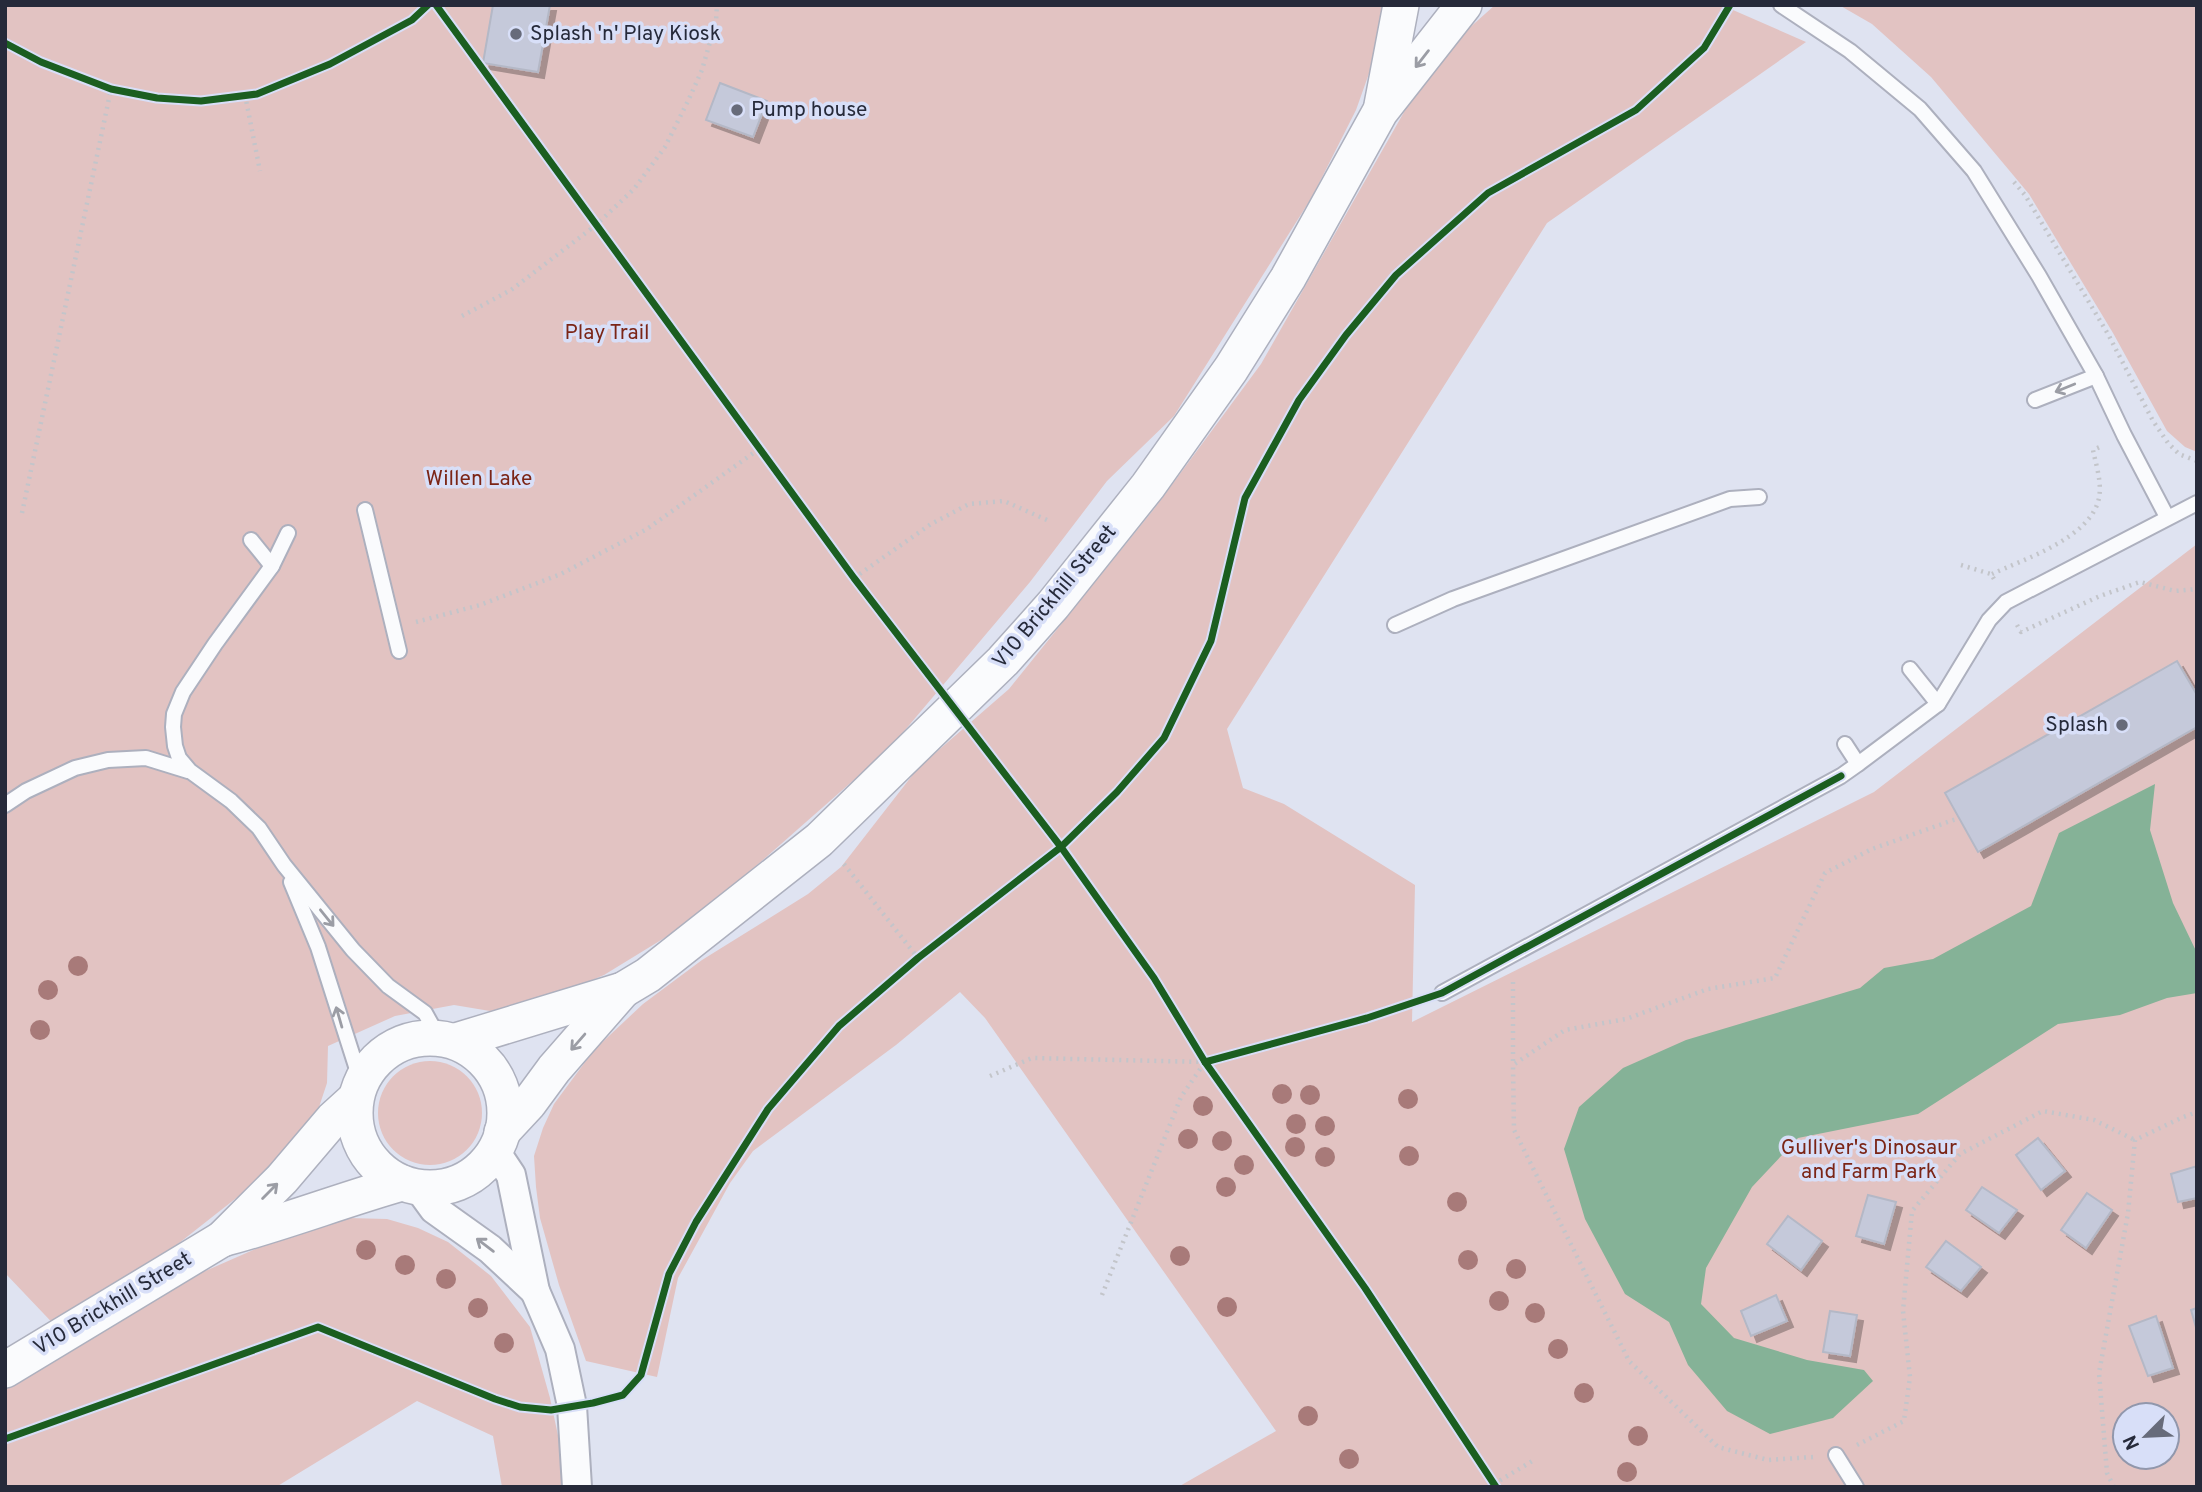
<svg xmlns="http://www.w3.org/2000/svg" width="2202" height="1492" viewBox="0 0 2202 1492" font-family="Overpass,sans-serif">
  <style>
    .green { fill: #e2c3c2; fill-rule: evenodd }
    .water { fill: #85b297 }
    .building { fill: #c5c9da; stroke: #b4b8c6; stroke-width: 2; filter: url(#shadow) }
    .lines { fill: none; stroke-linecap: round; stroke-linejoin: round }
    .service-casing { stroke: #adb0be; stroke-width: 18 }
    .minor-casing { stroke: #adb0be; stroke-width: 32 }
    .tertiary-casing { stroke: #adb0be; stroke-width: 38 }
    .path { stroke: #c3c5ca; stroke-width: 4.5; stroke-dasharray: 2 5; stroke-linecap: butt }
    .service { stroke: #fafbfd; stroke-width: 14 }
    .minor { stroke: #fafbfd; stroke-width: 28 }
    .tertiary { stroke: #fafbfd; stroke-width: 35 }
    .cycleway-casing { stroke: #d8dff8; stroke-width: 11 }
    .cycleway { stroke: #1b5e20; stroke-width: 7 }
    .tree { fill: #a87a79 }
    .oneway { stroke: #9b9da5 }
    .poi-dot { fill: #676b7a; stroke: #d8dff8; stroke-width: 2.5 }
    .labels { text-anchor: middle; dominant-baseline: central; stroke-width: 7; stroke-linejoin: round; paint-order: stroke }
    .poi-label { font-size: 21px; fill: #262a3a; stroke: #d8dff8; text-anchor: start }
    .park-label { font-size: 21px; fill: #7b2516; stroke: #d8dff8 }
    .street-label { font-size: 21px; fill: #262a3a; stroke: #d8dff8 }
  </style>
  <defs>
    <filter id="shadow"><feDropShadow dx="6" dy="6" stdDeviation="0" flood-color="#0004"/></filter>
  </defs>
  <rect width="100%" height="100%" fill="#dfe3f1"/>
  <g class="green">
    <polygon points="5,5 1384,5 1372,65 1356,110 1312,197 1174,416 1107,481 1030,582 889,749 697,918 604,975 531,1006 490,1011 454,1005 395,1016 328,1046 327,1083 319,1107 291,1155 66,1332 283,1237 348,1218 387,1219 418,1228 448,1242 491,1276 530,1327 550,1398 569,1487 502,1487 493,1436 417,1401 276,1487 5,1487 5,1370 63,1334 5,1273"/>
    <path d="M 1495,5 L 1716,5 L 1733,10 L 1806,42 L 1547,223 L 1227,729 L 1243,788 L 1284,804 L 1415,885 L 1412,1022 L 1874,792 L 2197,544 L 2197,1487 L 1178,1487 L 1276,1431 L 985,1018 L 960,992 L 896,1045 L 753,1151 L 730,1183 L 678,1278 L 657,1377 L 586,1361 L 559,1285 L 540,1218 L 536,1187 L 534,1156 L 543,1128 L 554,1104 L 594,1050 L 643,1004 L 702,960 L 808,894 L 841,867 L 918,768 L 1009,689 L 1154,509 L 1261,364 L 1416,91 L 1457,39 ZM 2125,1415 L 2167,1415 L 2167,1457 L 2125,1457 Z"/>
    <polygon points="1839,5 2197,5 2197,452 2185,447 2167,431 2113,333 2029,194 1931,77 1872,24"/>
    <circle cx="430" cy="1113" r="52"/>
  </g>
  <polygon class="water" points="2155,784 2150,830 2173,903 2197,953 2197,993 2167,998 2120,1015 2058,1024 1918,1114 1798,1138 1752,1187 1706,1268 1701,1304 1734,1338 1807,1360 1864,1370 1873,1381 1833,1418 1770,1434 1727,1411 1688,1365 1669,1322 1625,1294 1585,1219 1564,1149 1579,1107 1623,1068 1686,1040 1860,988 1884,968 1933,959 2031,906 2059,833"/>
  <g class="building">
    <polygon points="493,5 550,5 538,72 483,63"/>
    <polygon points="720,83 767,101 753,137 706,120"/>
    <polygon points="2177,661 2197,695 2197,727 1978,852 1945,793"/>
    <polygon points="2038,1138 2065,1171 2041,1190 2016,1155"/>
    <polygon points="2197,1166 2197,1198 2178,1202 2171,1174"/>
    <polygon points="1982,1187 2017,1210 1999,1233 1966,1210"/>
    <polygon points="2087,1193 2112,1210 2086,1248 2061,1230"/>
    <polygon points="1868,1195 1896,1202 1884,1244 1856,1236"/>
    <polygon points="1788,1216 1822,1241 1801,1270 1767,1244"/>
    <polygon points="1946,1241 1981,1267 1961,1291 1926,1267"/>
    <polygon points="1776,1295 1787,1321 1751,1336 1741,1311"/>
    <polygon points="2197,1308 2197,1331 2191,1310"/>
    <polygon points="1830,1311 1857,1315 1850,1356 1823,1352"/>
    <polygon points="2156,1316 2173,1368 2148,1376 2129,1326"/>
  </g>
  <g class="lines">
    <defs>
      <g id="service">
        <polyline points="1781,5 1850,51 1920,109 1974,171 2039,276 2096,376 2124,435 2167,517"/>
        <polyline points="2035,400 2096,376"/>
        <polyline points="365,510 399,651"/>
        <polyline points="288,533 272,566 215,644 183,692 174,714 173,727 175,746 179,758 190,771 231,801 259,828 284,865 353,950 388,986 425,1013 439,1038"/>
        <polyline points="251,540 272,566"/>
        <polyline points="1395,625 1453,599 1730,499 1759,497"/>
        <polyline points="1910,669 1938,704"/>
        <polyline points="1845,744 1858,764"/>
        <polyline points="5,805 26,791 75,768 108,760 146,758 188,771"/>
        <polyline points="291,882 318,947 361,1082"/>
        <polyline points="1442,993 1841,776 1858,764 1938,704 1989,620 2006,602 2197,503"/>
        <polyline points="1836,1455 1856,1487"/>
      </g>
      <g id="minor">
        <polyline points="495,1151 511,1175 535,1291 560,1349 572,1406 577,1487"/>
        <polyline points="418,1187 434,1209 490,1249 535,1291"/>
      </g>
      <g id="tertiary">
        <polyline points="1382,105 1401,5"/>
        <circle cx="430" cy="1113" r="75"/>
        <polyline points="456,1041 623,990 648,975 819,840 1003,661 1053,605 1148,486 1231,369 1288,278 1380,112 1464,5"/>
        <polyline points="502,1132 529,1103 554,1069 623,990"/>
        <path d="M 222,1239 C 283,1223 342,1200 402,1183"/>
        <polyline points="5,1370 222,1239 282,1179 333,1119 355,1099"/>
      </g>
    </defs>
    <use href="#service" class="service-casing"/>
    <use href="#minor" class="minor-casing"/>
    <use href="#tertiary" class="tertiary-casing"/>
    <g class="path">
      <polyline points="245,95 260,171"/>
      <polyline points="2014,182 2025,195 2108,334 2153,421 2168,443 2179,454 2197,461"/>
      <polyline points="462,316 511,290 596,225 634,189 665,147 688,101 702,70 716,21 717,5"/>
      <polyline points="22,513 111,89"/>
      <polyline points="1961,565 1991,574 1994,579"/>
      <path d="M 1992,574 C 2024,559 2091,538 2099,498 C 2102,482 2096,465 2093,450 L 2102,446"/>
      <polyline points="854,578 931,524 969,504 1004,501 1047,520"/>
      <polyline points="416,622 480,605 561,574 647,529 759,449"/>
      <polyline points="2017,625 2021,632 2100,596 2140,582 2175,591 2197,589"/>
      <polyline points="844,864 918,958"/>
      <polyline points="1513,982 1513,1064"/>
      <polyline points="990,1076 1032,1058 1204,1062"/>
      <polyline points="1102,1295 1181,1097 1205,1062"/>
      <polyline points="1857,1445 1904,1421 1910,1377 1903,1311 1912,1211 1960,1154 2043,1111 2094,1120 2135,1140"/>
      <polyline points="1813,1457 1768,1460 1718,1447 1629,1361 1514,1130 1513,1065 1565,1030 1626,1019 1708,989 1775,978 1825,873 1872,849 1959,818"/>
      <polyline points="1494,1484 1534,1460"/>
      <polyline points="2114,1487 2107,1473 2099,1373 2128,1213 2135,1140 2181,1118 2197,1112"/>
    </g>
    <use href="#service" class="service"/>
    <use href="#minor" class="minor"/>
    <use href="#tertiary" class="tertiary"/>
    <defs>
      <g id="cycleway">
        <polyline points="436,5 854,578 1061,847 1154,978 1205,1062 1365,1288 1496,1487"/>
        <polyline points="5,43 41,62 111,89 157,98 201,101 257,94 330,64 412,20 428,5"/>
        <polyline points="1205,1062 1367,1018 1442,993 1841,776"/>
        <polyline points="5,1439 318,1327 495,1399 520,1407 551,1410 593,1403 623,1395 641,1375 669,1274 696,1222 768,1109 839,1026 918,958 1061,847 1117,792 1164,738 1211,641 1245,498 1299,400 1346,335 1396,275 1488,193 1636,110 1704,48 1730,5"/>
      </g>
    </defs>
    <use href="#cycleway" class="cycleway-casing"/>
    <use href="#cycleway" class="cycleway"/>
  </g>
  <g class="tree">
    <circle cx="78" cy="966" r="10"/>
    <circle cx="48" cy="990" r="10"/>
    <circle cx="40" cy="1030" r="10"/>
    <circle cx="1282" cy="1094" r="10"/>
    <circle cx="1310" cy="1095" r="10"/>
    <circle cx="1408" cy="1099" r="10"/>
    <circle cx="1203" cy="1106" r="10"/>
    <circle cx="1296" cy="1124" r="10"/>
    <circle cx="1325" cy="1126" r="10"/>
    <circle cx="1188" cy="1139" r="10"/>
    <circle cx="1222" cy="1141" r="10"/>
    <circle cx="1295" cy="1147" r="10"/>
    <circle cx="1409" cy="1156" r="10"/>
    <circle cx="1325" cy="1157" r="10"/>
    <circle cx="1244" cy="1165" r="10"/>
    <circle cx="1226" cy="1187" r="10"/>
    <circle cx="1457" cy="1202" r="10"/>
    <circle cx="366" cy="1250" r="10"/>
    <circle cx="1180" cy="1256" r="10"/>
    <circle cx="1468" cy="1260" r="10"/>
    <circle cx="405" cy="1265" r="10"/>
    <circle cx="1516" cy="1269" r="10"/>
    <circle cx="446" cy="1279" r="10"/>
    <circle cx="1499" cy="1301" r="10"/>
    <circle cx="1227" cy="1307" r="10"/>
    <circle cx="478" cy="1308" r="10"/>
    <circle cx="1535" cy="1313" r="10"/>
    <circle cx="504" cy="1343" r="10"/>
    <circle cx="1558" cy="1349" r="10"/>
    <circle cx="1584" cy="1393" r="10"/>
    <circle cx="1308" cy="1416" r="10"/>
    <circle cx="1638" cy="1436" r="10"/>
    <circle cx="1349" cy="1459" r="10"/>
    <circle cx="1627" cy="1472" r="10"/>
  </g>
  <defs><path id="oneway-shaft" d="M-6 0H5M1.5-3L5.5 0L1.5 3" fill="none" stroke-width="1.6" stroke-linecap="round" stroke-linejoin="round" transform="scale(1.75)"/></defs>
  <g class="oneway">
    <use href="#oneway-shaft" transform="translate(1422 59) rotate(128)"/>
    <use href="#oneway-shaft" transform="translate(2065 388) rotate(158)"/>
    <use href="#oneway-shaft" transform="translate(327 918) rotate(51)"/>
    <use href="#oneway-shaft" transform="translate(339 1017) rotate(-106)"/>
    <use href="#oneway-shaft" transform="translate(578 1042) rotate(131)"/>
    <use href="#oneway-shaft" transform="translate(270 1191) rotate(-45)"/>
    <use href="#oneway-shaft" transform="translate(485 1245) rotate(-143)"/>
  </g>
  <g class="poi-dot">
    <circle cx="516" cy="34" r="7"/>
    <circle cx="737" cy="110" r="7"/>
    <circle cx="2122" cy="725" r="7"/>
  </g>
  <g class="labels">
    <g class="poi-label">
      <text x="530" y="34">Splash 'n' Play Kiosk</text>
      <text x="751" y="110">Pump house</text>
      <text x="2108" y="725" text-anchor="end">Splash</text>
    </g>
    <g class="park-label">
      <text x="607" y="333">Play Trail</text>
      <text x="479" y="479">Willen Lake</text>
      <text x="1869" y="1148">Gulliver's Dinosaur<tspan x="1869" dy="24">and Farm Park</tspan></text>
    </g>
    <g class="street-label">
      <text transform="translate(1055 597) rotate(-50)">V10 Brickhill Street</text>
      <text transform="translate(113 1304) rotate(-31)">V10 Brickhill Street</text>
    </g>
  </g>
  <rect width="2202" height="1492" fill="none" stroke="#262a3a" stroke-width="14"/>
  <g transform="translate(2146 1436) rotate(246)"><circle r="33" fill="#d8dff8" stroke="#9197ac" stroke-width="2"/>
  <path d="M0-5L12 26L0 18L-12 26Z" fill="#676b7a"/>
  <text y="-10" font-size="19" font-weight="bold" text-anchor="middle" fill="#262a3a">N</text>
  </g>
</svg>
